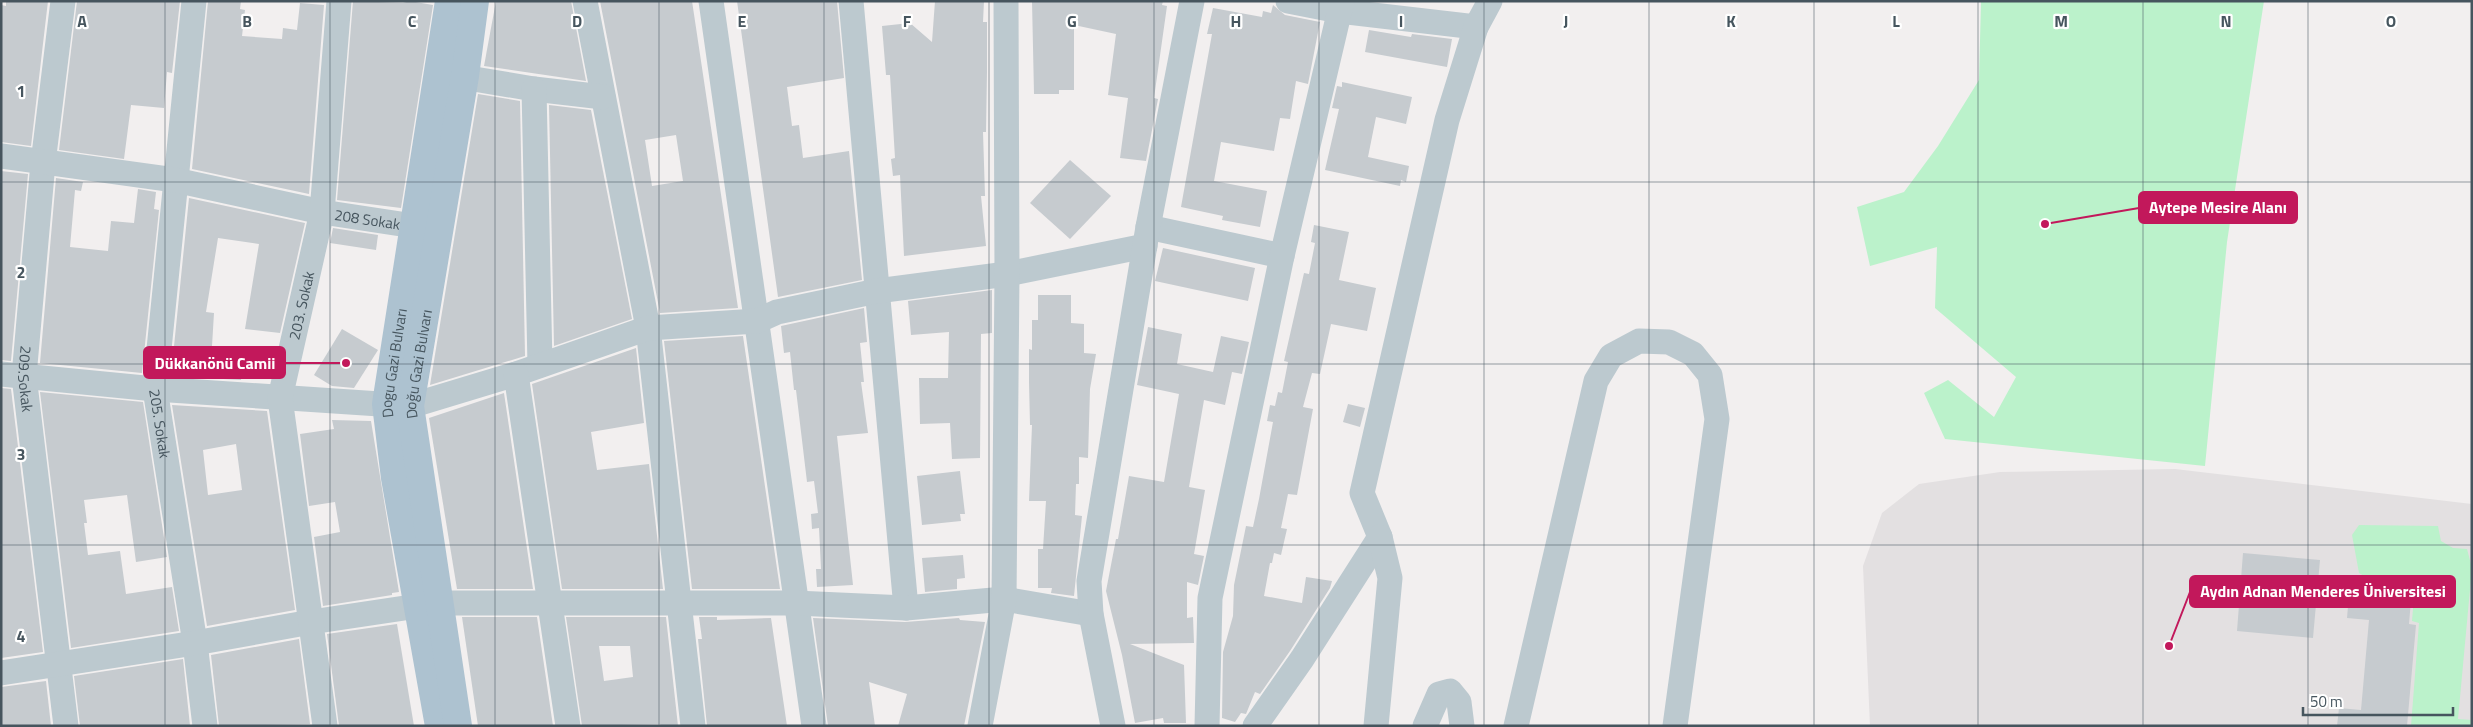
<svg xmlns="http://www.w3.org/2000/svg" width="2473" height="727" viewBox="0 0 2473 727" font-family="'Titillium Web',sans-serif">
  <style>
    .education { fill: #e3e0e1 }
    .green { fill: #bbf2cb }
    .building { fill: #c6cbcf; fill-rule: evenodd }
    .lines { fill: none; stroke-linecap: round; stroke-linejoin: round }
    .minor { stroke: #bcc9cf; stroke-width: 25 }
    .major { stroke: #adc2d0; stroke-width: 28 }
    .grid { fill: none; stroke: #46555e; stroke-width: 1; stroke-opacity: 0.55 }
    .labels { text-anchor: middle; dominant-baseline: central; stroke-width: 4.5; stroke-linejoin: round; paint-order: stroke }
    .street-label { font-size: 15px; fill: #46555e; stroke: #fff }
    .grid-label { font-size: 16px; text-anchor: middle; font-weight: bold; fill: #46555e; stroke: #fff; stroke-width: 4.5; stroke-linejoin: round; paint-order: stroke }
    .leader { fill: none; stroke: #c2185b; stroke-width: 2 }
    .callout-dot { fill: #c2185b; stroke: #fff; stroke-width: 2 }
    .callout { fill: #c2185b; stroke: #c2185b; stroke-width: 2 }
    .callout-label { font-size: 16px; text-anchor: middle; font-weight: bold; fill: #fff }
  </style>
  <rect width="100%" height="100%" fill="#f2efef"/>
  <polygon class="education" points="2175,469 2472,504 2472,726 1870,726 1863,566 1882,513 1919,484 2000,472"/>
  <g class="green">
    <polygon points="1981,1 2264,1 2227,242 2205,466 1945,439 1924,393 1948,380 1994,417 2016,377 1935,308 1937,247 1870,266 1857,207 1904,192 1938,146 1979,80"/>
    <polygon points="2359,525 2438,526 2441,541 2453,548 2467,549 2472,568 2458,719 2472,720 2472,726 2411,726 2419,623 2412,621 2415,584 2369,579 2359,573 2352,535"/>
  </g>
  <g class="building">
    <polygon points="6,1 48,1 31,146 1,142 1,5 6,6"/>
    <polygon points="77,1 180,1 172,73 167,72 164,108 131,105 124,159 59,150"/>
    <polygon points="208,1 241,1 240,9 245,10 242,36 282,39 283,28 297,30 300,3 324,5 309,194 192,169"/>
    <polygon points="353,1 403,3 410,1 433,5 401,208 337,200"/>
    <polygon points="496,1 571,1 586,81 484,66"/>
    <path d="M 600,1 L 692,1 L 738,308 L 660,313 ZM 676,135 L 683,181 L 652,186 L 645,140 Z"/>
    <polygon points="737,1 837,1 844,78 787,87 792,126 799,125 803,158 849,151 862,280 778,297"/>
    <polygon points="935,1 984,1 983,22 987,22 987,72 986,132 983,132 985,196 981,196 986,246 904,256 900,175 893,176 891,159 895,158 890,75 886,75 882,26 910,23 932,42"/>
    <polygon points="1032,1 1163,1 1162,5 1167,6 1154,98 1158,99 1146,161 1120,158 1128,98 1108,95 1116,34 1074,25 1074,90 1059,90 1059,94 1034,94"/>
    <polygon points="1273,5 1285,15 1320,22 1308,84 1296,81 1290,119 1280,118 1274,151 1221,142 1214,181 1267,191 1260,227 1222,220 1223,216 1181,207 1212,34 1207,34 1213,8 1262,17 1263,11 1271,13"/>
    <polygon points="1369,30 1411,37 1412,34 1452,39 1447,67 1365,52"/>
    <polygon points="1342,82 1412,97 1406,124 1376,117 1368,157 1409,166 1406,182 1401,180 1400,186 1325,170 1339,109 1332,108 1337,86 1342,87"/>
    <polygon points="478,94 520,101 525,356 430,385"/>
    <polygon points="549,105 591,110 632,319 554,346"/>
    <polygon points="1070,160 1111,196 1070,239 1030,203"/>
    <polygon points="1,171 28,174 11,361 1,360"/>
    <polygon points="56,178 83,182 81,191 75,190 70,247 108,251 111,221 134,223 138,189 156,192 154,209 159,210 142,373 40,363"/>
    <polygon points="189,198 305,223 280,333 245,329 259,244 218,238 206,312 214,313 212,346 240,349 238,369 242,370 241,380 171,376"/>
    <polygon points="1314,225 1349,232 1339,280 1376,288 1367,331 1331,324 1320,374 1312,373 1303,407 1313,409 1297,495 1288,494 1281,528 1287,529 1281,555 1274,553 1272,563 1270,563 1264,596 1302,603 1306,577 1332,581 1330,588 1290,651 1260,694 1255,692 1246,714 1241,713 1235,722 1222,718 1223,652 1233,616 1234,585 1246,526 1253,527 1259,499 1273,422 1267,421 1270,405 1275,406 1278,392 1282,393 1288,362 1284,361 1304,273 1309,274 1315,243 1311,242"/>
    <polygon points="333,228 378,235 376,250 330,243"/>
    <polygon points="1163,248 1255,268 1248,301 1155,281"/>
    <polygon points="992,290 992,333 981,334 980,458 952,459 950,423 920,424 919,378 948,378 949,332 911,335 908,301"/>
    <polygon points="1038,295 1071,295 1071,323 1084,324 1084,353 1096,354 1090,389 1088,458 1079,457 1079,484 1076,484 1075,515 1082,516 1074,596 1051,593 1052,588 1038,588 1038,549 1043,549 1046,501 1029,501 1032,425 1030,425 1029,382 1029,349 1032,350 1032,320 1038,320"/>
    <polygon points="864,308 867,342 860,343 864,382 861,382 868,433 837,436 853,585 817,587 816,569 821,569 819,528 812,529 811,514 818,513 814,481 807,482 796,390 794,390 790,352 784,353 781,326"/>
    <polygon points="1148,327 1182,334 1177,364 1213,372 1221,336 1249,342 1242,374 1232,372 1225,405 1204,400 1189,487 1205,490 1194,554 1204,556 1198,585 1187,582 1187,618 1193,617 1194,643 1130,644 1184,665 1186,723 1164,723 1163,718 1135,723 1122,655 1106,591 1116,539 1118,539 1129,476 1164,482 1179,394 1137,385"/>
    <polygon points="342,329 378,350 354,388 332,386 314,375"/>
    <polygon points="743,336 780,589 692,589 664,341"/>
    <polygon points="636,348 644,423 591,432 597,470 649,464 663,589 562,589 532,384"/>
    <polygon points="1,388 11,389 43,652 1,658"/>
    <polygon points="40,392 143,402 167,557 136,562 127,495 84,500 87,523 84,523 88,555 120,551 126,594 172,587 179,631 71,648"/>
    <polygon points="504,393 533,589 457,589 429,418"/>
    <polygon points="1348,404 1365,408 1360,427 1343,422"/>
    <path d="M 172,405 L 267,411 L 295,610 L 207,626 ZM 236,444 L 242,490 L 208,495 L 203,450 Z"/>
    <polygon points="332,420 371,421 399,592 392,593 392,595 323,606 314,537 340,532 335,502 309,506 300,434 334,429"/>
    <polygon points="960,471 965,514 960,514 961,521 922,525 917,476"/>
    <polygon points="2243,553 2320,560 2313,638 2237,631"/>
    <polygon points="963,555 965,578 957,579 957,589 925,592 922,558"/>
    <polygon points="2350,583 2412,588 2409,624 2416,625 2407,726 2337,726 2339,708 2361,710 2369,620 2347,618"/>
    <polygon points="462,617 537,617 553,726 478,726"/>
    <path d="M 566,617 L 666,617 L 678,726 L 661,726 L 660,724 L 582,726 ZM 599,646 L 630,646 L 633,677 L 604,681 Z"/>
    <polygon points="699,617 717,617 717,620 771,618 787,726 707,726 698,639 702,639"/>
    <polygon points="813,618 905,622 959,618 960,620 985,622 964,726 898,726 907,694 869,682 875,726 828,726"/>
    <polygon points="397,624 414,726 339,726 327,634"/>
    <polygon points="299,639 310,724 219,726 211,655"/>
    <polygon points="183,659 190,726 80,726 74,676"/>
    <polygon points="46,681 51,726 1,726 1,687"/>
  </g>
  <g class="lines">
    <g class="minor">
      <path id="s1" d="M 63,1 L 43,163 L 24,376 L 66,726"/>
      <path id="s2" d="M 194,1 L 155,389 L 195,643 L 205,726"/>
      <polyline points="585,1 648,328 693,726"/>
      <polyline points="711,1 814,726"/>
      <polyline points="851,1 906,608"/>
      <polyline points="1288,1 1339,11 1476,27"/>
      <polyline points="444,74 534,89 603,97"/>
      <polyline points="534,89 540,365"/>
      <path id="s3" d="M 1,156 L 175,180 L 322,212 L 414,226"/>
      <polyline points="1148,227 1282,256"/>
      <polyline points="1,374 155,389 410,406 516,374 648,328 757,321 777,312 877,291 1007,274 1145,246"/>
      <polyline points="516,374 568,726"/>
      <polyline points="1,673 195,643 311,622 438,603 795,603 906,608 1004,599 1091,614"/>
      <path id="s4" d="M 325,726 L 280,398 L 322,212 L 339,1"/>
      <polyline points="980,726 1004,599 1007,274 1006,1"/>
      <polyline points="1113,726 1091,614 1089,581 1148,227 1192,1"/>
      <polyline points="1207,726 1210,598 1282,256 1342,1"/>
      <polyline points="1255,726 1302,659 1380,537 1362,493 1447,120 1476,27 1490,1"/>
      <polyline points="1376,726 1390,578 1380,537"/>
      <polyline points="1425,726 1439,694 1450,691 1459,702 1462,726"/>
      <polyline points="1516,726 1596,381 1611,356 1639,341 1669,342 1693,354 1710,375 1717,419 1675,726"/>
    </g>
    <g class="major">
      <path id="s5" d="M 439,726 L 395,478 L 386,404 L 449,1"/>
      <path id="s6" d="M 458,726 L 410,406 L 465,76 L 475,1"/>
    </g>
  </g>
  <path class="grid" d="M 165,1 L 165,726M 330,1 L 330,726M 495,1 L 495,726M 659,1 L 659,726M 824,1 L 824,726M 989,1 L 989,726M 1154,1 L 1154,726M 1319,1 L 1319,726M 1484,1 L 1484,726M 1649,1 L 1649,726M 1814,1 L 1814,726M 1978,1 L 1978,726M 2143,1 L 2143,726M 2308,1 L 2308,726M 1,182 L 2472,182M 1,364 L 2472,364M 1,545 L 2472,545"/>
  <g class="labels">
    <g class="street-label">
      <text stroke="none"><textPath href="#s3" startOffset="372">208 Sokak</textPath></text>
      <text stroke="none"><textPath href="#s4" startOffset="426">203. Sokak</textPath></text>
      <text stroke="none"><textPath href="#s6" startOffset="366">Doğu Gazi Bulvarı</textPath></text>
      <text stroke="none"><textPath href="#s5" startOffset="368">Dogu Gazi Bulvarı</textPath></text>
      <text stroke="none"><textPath href="#s1" startOffset="380">209.Sokak</textPath></text>
      <text stroke="none"><textPath href="#s2" startOffset="425">205. Sokak</textPath></text>
    </g>
  </g>
  <g class="grid-label">
    <text x="82" y="27">A</text>
    <text x="247" y="27">B</text>
    <text x="412" y="27">C</text>
    <text x="577" y="27">D</text>
    <text x="742" y="27">E</text>
    <text x="907" y="27">F</text>
    <text x="1072" y="27">G</text>
    <text x="1236" y="27">H</text>
    <text x="1401" y="27">I</text>
    <text x="1566" y="27">J</text>
    <text x="1731" y="27">K</text>
    <text x="1896" y="27">L</text>
    <text x="2061" y="27">M</text>
    <text x="2226" y="27">N</text>
    <text x="2391" y="27">O</text>
    <text x="21" y="97">1</text>
    <text x="21" y="278">2</text>
    <text x="21" y="460">3</text>
    <text x="21" y="642">4</text>
  </g>
  <path class="leader" d="M2045 224L2139 208M346 363L285 363M2169 646L2190 592"/>
  <g class="callout-dot">
    <circle cx="2045" cy="224" r="5"/>
    <circle cx="346" cy="363" r="5"/>
    <circle cx="2169" cy="646" r="5"/>
  </g>
  <g class="callout">
    <rect x="2139" y="192" width="158" height="31" rx="5"/>
    <rect x="144" y="347" width="141" height="31" rx="5"/>
    <rect x="2190" y="576" width="265" height="31" rx="5"/>
  </g>
  <g class="callout-label">
    <text x="2218" y="213">Aytepe Mesire Alanı</text>
    <text x="215" y="369">Dükkanönü Camii</text>
    <text x="2323" y="597">Aydın Adnan Menderes Üniversitesi</text>
  </g>
  <rect width="2473" height="727" fill="none" stroke="#46555e" stroke-width="5"/>
  <path d="M2303 707v8h150v-8" fill="none" stroke="#46555e" stroke-width="2.5"/>
  <text x="2310" y="707" font-size="15" fill="#46555e" stroke="#ffffff" stroke-width="4" paint-order="stroke">50 m</text>
</svg>
